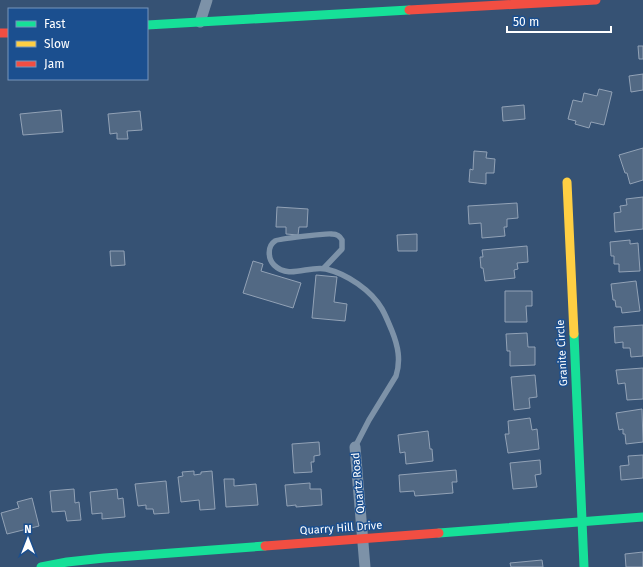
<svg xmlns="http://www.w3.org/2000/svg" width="643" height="567" viewBox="0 0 643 567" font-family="'Fira Sans',sans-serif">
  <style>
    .building { fill: #526984; stroke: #92a2b6 }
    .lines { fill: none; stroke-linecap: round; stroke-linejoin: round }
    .lane { stroke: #7d92a8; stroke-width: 5.5 }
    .street { stroke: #7d92a8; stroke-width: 11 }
    .fast { stroke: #16e098; stroke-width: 9 }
    .slow { stroke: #ffcf43; stroke-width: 9 }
    .jam { stroke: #f24e42; stroke-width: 9 }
    .labels { text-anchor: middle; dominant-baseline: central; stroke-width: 3; stroke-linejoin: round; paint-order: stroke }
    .street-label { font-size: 11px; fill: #fff; stroke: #1b4f8f }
  </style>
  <rect width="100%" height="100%" fill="#365274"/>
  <g class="building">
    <polygon points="638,46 643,46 643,59 639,59"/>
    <polygon points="643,74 643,90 631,92 629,76"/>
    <polygon points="599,89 612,92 604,125 591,122 589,128 575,124 576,121 568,119 573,100 582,102 584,93 597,96"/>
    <polygon points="524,105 525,119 503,121 502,107"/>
    <polygon points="61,110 63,132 23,135 20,114"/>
    <polygon points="140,111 142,130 127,131 128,139 117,139 117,133 110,134 108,114"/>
    <polygon points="643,148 643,180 630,184 627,173 625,173 619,155"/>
    <polygon points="474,151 487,152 486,158 495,159 494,173 486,173 486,184 469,182 470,169 473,170"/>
    <polygon points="643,197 643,229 615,232 614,213 621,212 620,206 627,205 626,199"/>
    <polygon points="517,203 518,218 507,219 507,227 504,227 505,236 482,238 481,223 469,224 468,206"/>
    <polygon points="277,207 308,209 307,227 299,227 298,235 286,234 286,227 276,227"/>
    <polygon points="417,234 417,251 398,251 397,235"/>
    <polygon points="630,240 630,244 638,243 640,271 619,272 619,264 614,264 614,256 611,256 610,242"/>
    <polygon points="527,246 528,262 517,263 518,269 514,270 515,278 485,281 483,268 481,268 480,257 483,257 482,250"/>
    <polygon points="110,251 124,251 125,265 111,266"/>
    <polygon points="253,261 263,264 261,271 301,283 293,308 243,293"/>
    <polygon points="316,275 337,277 334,302 347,304 345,321 312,318"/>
    <polygon points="636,281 640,311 622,313 621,307 616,307 615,300 613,300 611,284"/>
    <polygon points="505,291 532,291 532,306 526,306 527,322 505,322"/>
    <polygon points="643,325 643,356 631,357 630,348 623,348 623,342 615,343 614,327"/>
    <polygon points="527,333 528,347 535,347 535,365 510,366 510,351 507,351 506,334"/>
    <polygon points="643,368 643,399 627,400 625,383 618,384 616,370"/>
    <polygon points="535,375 537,397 529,398 530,408 514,410 511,377"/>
    <polygon points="642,409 643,442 626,444 625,434 623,434 623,429 619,430 616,413"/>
    <polygon points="530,418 532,430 537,429 539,449 508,453 505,434 509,434 508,421"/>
    <polygon points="428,431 430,449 432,449 433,461 406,464 405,452 400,453 398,435"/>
    <polygon points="319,442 320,455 314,456 314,462 311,462 312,472 294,473 292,444"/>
    <polygon points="643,455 643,478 621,480 620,466 629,465 628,456"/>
    <polygon points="540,460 541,474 535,475 537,487 513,489 510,463"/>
    <polygon points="456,470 457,482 452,482 453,493 415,496 414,491 400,492 399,475"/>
    <polygon points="194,471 194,475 201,474 201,472 212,471 215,509 200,510 199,500 181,502 178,477 183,476 182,472"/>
    <polygon points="224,479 234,479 234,486 256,484 258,505 226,507"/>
    <polygon points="166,481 169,513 154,514 153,509 146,509 146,505 138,506 135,484"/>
    <polygon points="310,483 310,489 321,489 322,505 296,507 296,505 287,506 285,485"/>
    <polygon points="74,489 75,503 79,502 81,520 67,521 65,511 52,512 50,491"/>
    <polygon points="117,489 118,499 123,498 125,517 102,519 102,513 92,514 90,492"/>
    <polygon points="32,498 39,526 7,534 1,513 19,508 17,502"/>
    <polygon points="643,552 643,567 626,567 625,554"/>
    <polygon points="542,560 543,567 511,567 510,563"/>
  </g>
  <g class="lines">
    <path class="lane" d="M 324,268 L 342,249 L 342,240 C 340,236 336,234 332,234 C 327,233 277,239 275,241 C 267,246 268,259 274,265 C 289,280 309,265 326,269 C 347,274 371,290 382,309 C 386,316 389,324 392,331 C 398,346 401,360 396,376 L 369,420 L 355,447"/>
    <g class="street">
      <polyline points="200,22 207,0"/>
      <polyline points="355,447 365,567"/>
    </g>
    <g class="fast">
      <polyline points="147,25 409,10"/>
      <polyline points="574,334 584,567"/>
      <polyline points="439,533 643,517"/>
      <polyline points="41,567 67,562 104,558 265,546"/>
    </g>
    <polyline class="slow" points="567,182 574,334"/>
    <g class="jam">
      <polyline points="409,10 596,0"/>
      <polyline points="0,33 9,33"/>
      <polyline points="265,546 439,533"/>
    </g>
  </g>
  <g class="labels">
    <g class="street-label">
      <text transform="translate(562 353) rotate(-93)">Granite Circle</text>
      <text transform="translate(358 483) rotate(-95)">Quartz Road</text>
      <text transform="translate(341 528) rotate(-4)">Quarry Hill Drive</text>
    </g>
  </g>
  <rect x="8" y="8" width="140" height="72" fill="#1b4f8f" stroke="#7695bc"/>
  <rect x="16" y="21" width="20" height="6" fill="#16e098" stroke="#7695bc"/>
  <text x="44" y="28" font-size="12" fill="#ffffff">Fast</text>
  <rect x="16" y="41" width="20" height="6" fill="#ffcf43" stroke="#7695bc"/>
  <text x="44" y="48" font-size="12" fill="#ffffff">Slow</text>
  <rect x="16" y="61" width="20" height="6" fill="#f24e42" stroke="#7695bc"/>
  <text x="44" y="68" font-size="12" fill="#ffffff">Jam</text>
  <g transform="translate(28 539)" stroke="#1b4f8f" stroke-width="3" paint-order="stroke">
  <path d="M0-3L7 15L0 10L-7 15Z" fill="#ffffff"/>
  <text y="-6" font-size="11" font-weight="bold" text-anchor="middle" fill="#ffffff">N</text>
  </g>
  <path d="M507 26v6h104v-6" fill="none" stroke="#ffffff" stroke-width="2"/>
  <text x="513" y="26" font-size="12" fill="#ffffff" stroke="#1b4f8f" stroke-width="3" paint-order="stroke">50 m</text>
</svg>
